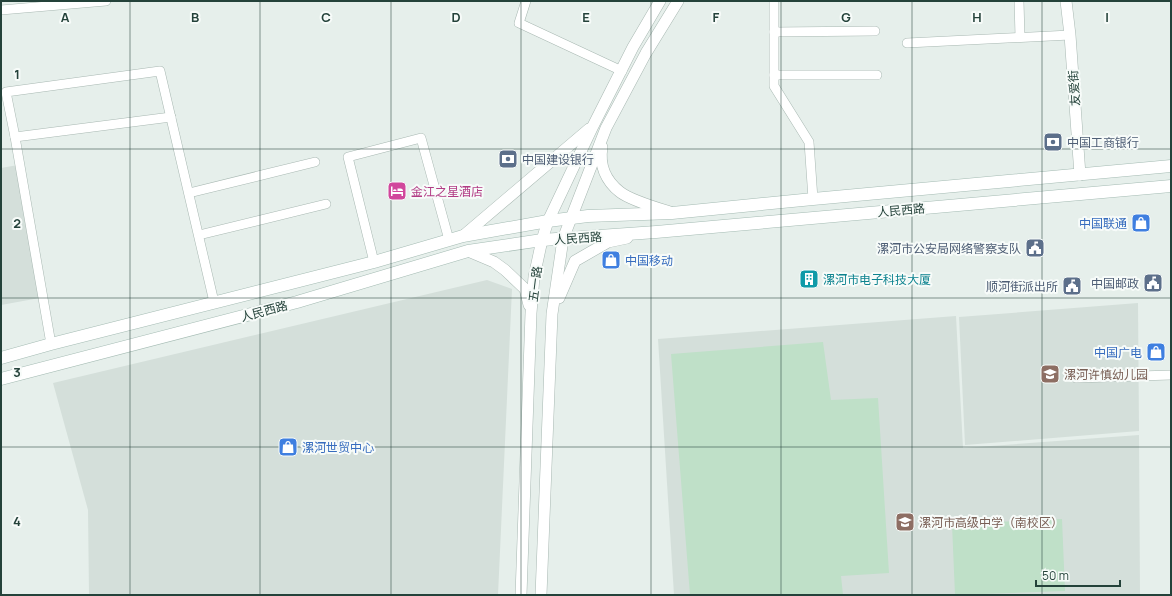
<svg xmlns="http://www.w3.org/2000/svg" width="1172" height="596" viewBox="0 0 1172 596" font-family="Manrope,'Noto Sans SC',sans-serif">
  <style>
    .built { fill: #d4dfda }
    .green { fill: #bfe0c8 }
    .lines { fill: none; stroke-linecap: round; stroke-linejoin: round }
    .minor-casing { stroke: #a8b8b2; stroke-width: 10 }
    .tertiary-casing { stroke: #a8b8b2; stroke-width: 12 }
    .secondary-casing { stroke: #a4bbb3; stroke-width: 13 }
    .minor { stroke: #fff; stroke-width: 9 }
    .tertiary { stroke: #fff; stroke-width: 11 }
    .secondary { stroke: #fff; stroke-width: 12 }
    .grid { fill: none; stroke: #24423a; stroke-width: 1; stroke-opacity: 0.55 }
    .labels { text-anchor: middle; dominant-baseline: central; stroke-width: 4; stroke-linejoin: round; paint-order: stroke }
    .street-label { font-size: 12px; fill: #24423a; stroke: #f7fbf9 }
    .service-label { font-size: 12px; fill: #4e5e75; stroke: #f7fbf9; text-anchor: end }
    .hotel-label { font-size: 12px; fill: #b23c85; stroke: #f7fbf9; text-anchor: start }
    .shop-label { font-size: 12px; fill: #366cbe; stroke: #f7fbf9; text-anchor: end }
    .culture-label { font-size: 12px; fill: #0d838f; stroke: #f7fbf9; text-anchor: start }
    .education-label { font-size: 12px; fill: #785e54; stroke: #f7fbf9; text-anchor: start }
    .grid-label { font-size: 13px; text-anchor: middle; font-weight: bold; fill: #24423a; stroke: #f7fbf9; stroke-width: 4; stroke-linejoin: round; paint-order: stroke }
  </style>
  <rect width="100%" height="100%" fill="#e6efeb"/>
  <g class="built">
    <polygon points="18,165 45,297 1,305 1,168"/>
    <polygon points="487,280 512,289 498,595 89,595 88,510 53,383"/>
    <polygon points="1138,303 1139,431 965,445 959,317"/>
    <polygon points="956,316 963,448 1139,435 1140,595 674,595 658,339"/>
  </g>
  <g class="green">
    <polygon points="823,342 831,400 878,398 889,573 841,576 843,595 690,595 671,354"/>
    <polygon points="1062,519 1065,591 955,595 952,524"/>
  </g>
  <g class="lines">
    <defs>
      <g id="minor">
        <polyline points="526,1 519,23 622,71"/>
        <polyline points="774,1 774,86 809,142 813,199"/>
        <polyline points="1019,1 1020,37"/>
        <polyline points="1,10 106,1"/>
        <polyline points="774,32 875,31"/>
        <polyline points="907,43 1070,35"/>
        <polyline points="774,75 877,75"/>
        <polyline points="15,137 171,117"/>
        <polyline points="189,193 315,162"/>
        <polyline points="199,235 326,204"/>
        <polyline points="374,262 348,157 421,138 449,240"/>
        <polyline points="51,344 15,137 6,92 160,71 214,302"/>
        <polyline points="1076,378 1171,375"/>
      </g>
      <g id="tertiary">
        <polyline points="1066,1 1070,35 1080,175"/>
        <path d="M 602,147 C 599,165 606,181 620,192 C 630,200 657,208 670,212"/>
        <polyline points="463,236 589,129"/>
        <polyline points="468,251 494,262 505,270 525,289 529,305"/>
        <polyline points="559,298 575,261 608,242 627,238"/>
        <polyline points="521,595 531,313 534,277 542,240 548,221 593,126 633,47 660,1"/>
        <polyline points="541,595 552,314 563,239 606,128 646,53 678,1"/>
      </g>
      <g id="secondary">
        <polyline points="1,358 51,344 374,262 463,236 548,221 588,216 672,213 813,199 1171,166"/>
        <polyline points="1,379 297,302 468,251 542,240 656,232 1171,186"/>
      </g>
    </defs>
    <use href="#minor" class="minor-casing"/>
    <use href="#tertiary" class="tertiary-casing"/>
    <use href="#secondary" class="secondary-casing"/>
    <use href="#minor" class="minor"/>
    <use href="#tertiary" class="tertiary"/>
    <use href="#secondary" class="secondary"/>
  </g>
  <path class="grid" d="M 130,1 L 130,595M 260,1 L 260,595M 391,1 L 391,595M 521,1 L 521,595M 651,1 L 651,595M 781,1 L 781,595M 912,1 L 912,595M 1042,1 L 1042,595M 1,149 L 1171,149M 1,298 L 1171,298M 1,447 L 1171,447"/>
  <defs>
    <symbol id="bank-square" viewBox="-11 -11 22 22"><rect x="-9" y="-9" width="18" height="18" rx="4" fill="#5c6f8a" stroke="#f7fbf9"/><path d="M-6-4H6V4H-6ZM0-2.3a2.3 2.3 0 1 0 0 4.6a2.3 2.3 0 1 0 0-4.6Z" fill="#fff"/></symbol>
    <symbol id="hotel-square" viewBox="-11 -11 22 22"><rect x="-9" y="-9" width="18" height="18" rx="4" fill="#d1479c" stroke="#f7fbf9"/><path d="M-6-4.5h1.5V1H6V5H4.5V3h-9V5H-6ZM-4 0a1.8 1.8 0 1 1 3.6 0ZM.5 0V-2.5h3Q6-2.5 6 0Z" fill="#fff"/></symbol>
    <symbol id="shop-square" viewBox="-11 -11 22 22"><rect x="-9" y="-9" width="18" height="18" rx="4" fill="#3f7fe0" stroke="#f7fbf9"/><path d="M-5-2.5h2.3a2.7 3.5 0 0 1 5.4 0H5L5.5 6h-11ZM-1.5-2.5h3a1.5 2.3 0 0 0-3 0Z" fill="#fff"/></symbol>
    <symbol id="civic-square" viewBox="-11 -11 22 22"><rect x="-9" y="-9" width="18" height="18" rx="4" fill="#5c6f8a" stroke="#f7fbf9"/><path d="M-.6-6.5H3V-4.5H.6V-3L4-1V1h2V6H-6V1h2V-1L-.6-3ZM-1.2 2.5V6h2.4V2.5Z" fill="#fff"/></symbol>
    <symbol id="building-square" viewBox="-11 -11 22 22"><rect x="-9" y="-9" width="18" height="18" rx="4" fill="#0f9aa8" stroke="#f7fbf9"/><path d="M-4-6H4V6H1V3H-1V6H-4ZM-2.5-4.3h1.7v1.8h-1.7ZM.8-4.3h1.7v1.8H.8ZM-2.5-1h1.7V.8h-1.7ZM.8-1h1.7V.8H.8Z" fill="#fff"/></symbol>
    <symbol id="school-square" viewBox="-11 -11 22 22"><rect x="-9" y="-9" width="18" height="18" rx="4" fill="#8d6e63" stroke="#f7fbf9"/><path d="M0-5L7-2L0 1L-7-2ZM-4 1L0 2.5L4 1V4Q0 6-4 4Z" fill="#fff"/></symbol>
  </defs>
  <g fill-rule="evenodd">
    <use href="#bank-square" x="1042" y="131" width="22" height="22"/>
    <use href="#bank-square" x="497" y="148" width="22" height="22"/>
    <use href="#hotel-square" x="386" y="180" width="22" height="22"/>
    <use href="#shop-square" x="1130" y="212" width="22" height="22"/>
    <use href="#civic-square" x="1024" y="237" width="22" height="22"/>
    <use href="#shop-square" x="600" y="249" width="22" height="22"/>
    <use href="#building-square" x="798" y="268" width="22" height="22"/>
    <use href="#civic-square" x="1142" y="272" width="22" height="22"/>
    <use href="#civic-square" x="1061" y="275" width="22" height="22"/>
    <use href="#shop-square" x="1145" y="341" width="22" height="22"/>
    <use href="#school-square" x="1039" y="363" width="22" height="22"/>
    <use href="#shop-square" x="277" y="436" width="22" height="22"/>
    <use href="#school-square" x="894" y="511" width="22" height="22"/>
  </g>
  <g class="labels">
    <g class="street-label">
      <text transform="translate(1074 88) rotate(-94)">友爱街</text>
      <text transform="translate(901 210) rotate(-5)">人民西路</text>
      <text transform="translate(578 238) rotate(-4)">人民西路</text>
      <text transform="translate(535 284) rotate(-83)">五一路</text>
      <text transform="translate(264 311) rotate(-15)">人民西路</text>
    </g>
    <g class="service-label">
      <text x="1067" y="142" text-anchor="start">中国工商银行</text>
      <text x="522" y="159" text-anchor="start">中国建设银行</text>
      <text x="1021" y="248">漯河市公安局网络警察支队</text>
      <text x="1139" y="283">中国邮政</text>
      <text x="1058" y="286">顺河街派出所</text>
    </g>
    <g class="hotel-label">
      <text x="411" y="191">金江之星酒店</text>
    </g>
    <g class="shop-label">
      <text x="1127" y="223">中国联通</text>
      <text x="625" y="260" text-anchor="start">中国移动</text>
      <text x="1142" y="352">中国广电</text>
      <text x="302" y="447" text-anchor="start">漯河世贸中心</text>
    </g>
    <g class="culture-label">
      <text x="823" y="279">漯河市电子科技大厦</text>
    </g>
    <g class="education-label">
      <text x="1064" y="374">漯河许慎幼儿园</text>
      <text x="919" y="522">漯河市高级中学（南校区）</text>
    </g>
  </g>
  <g class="grid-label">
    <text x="65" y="22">A</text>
    <text x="195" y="22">B</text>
    <text x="326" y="22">C</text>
    <text x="456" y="22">D</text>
    <text x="586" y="22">E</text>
    <text x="716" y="22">F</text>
    <text x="846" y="22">G</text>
    <text x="977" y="22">H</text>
    <text x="1107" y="22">I</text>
    <text x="17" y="79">1</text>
    <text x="17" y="228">2</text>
    <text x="17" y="377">3</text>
    <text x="17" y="526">4</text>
  </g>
  <rect width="1172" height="596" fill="none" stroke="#24423a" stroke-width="4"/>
  <path d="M1036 580v6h84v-6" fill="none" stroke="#24423a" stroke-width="2"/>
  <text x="1042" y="580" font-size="12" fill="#24423a" stroke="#f7fbf9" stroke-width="3" paint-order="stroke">50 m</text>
</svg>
